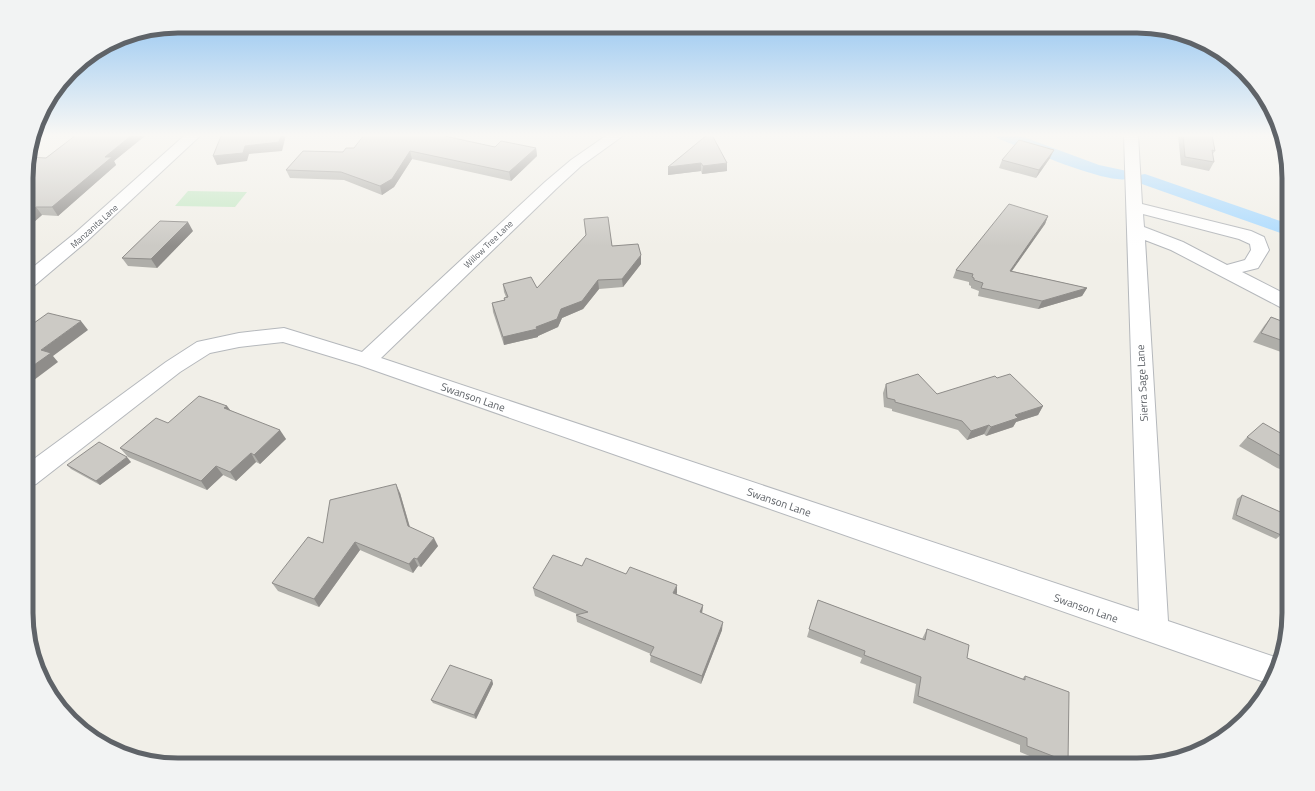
<svg xmlns="http://www.w3.org/2000/svg" width="1315" height="791" viewBox="0 0 1315 791" font-family="'Titillium Web',sans-serif">
  <style>
    .green { fill: #c5e8c5 }
    .lines { fill: none; stroke-linecap: round; stroke-linejoin: round }
    .canal { fill: #aadaff; fill-rule: evenodd }
    .minor-casing { stroke: #b5b8bc; stroke-width: 2 }
    .minor { fill: #fff; fill-rule: evenodd }
    .wall { fill: #afaea9 }
    .shaded-wall { fill: #8f8d8a }
    .building { fill: #cccac5; stroke: #8f8d8a }
    .labels { text-anchor: middle; dominant-baseline: central; stroke-width: 3; stroke-linejoin: round; paint-order: stroke }
    .far-street-label { font-size: 9px; fill: #5f6368; stroke: #fff }
    .street-label { font-size: 11px; fill: #5f6368; stroke: #fff }
    .rim { fill: none; stroke: #5f6368; stroke-width: 5 }
  </style>
  <rect width="100%" height="100%" fill="#f1efe8"/>
  <polygon class="green" points="188,191 247,192 235,207 175,206"/>
  <g class="lines">
    <g class="canal">
      <path d="M 995,135 L 1018,135 L 1099,165 L 1127,171 L 1129,175 L 1127,179 C 1105,184 1023,148 997,138 Z"/>
      <polygon points="1145,174 1289,224 1289,236 1139,183 1136,179 1139,175"/>
    </g>
    <defs>
      <g id="minor">
        <polygon points="185,135 201,135 86,242 34,286 27,288 27,272 74,234"/>
        <path d="M 607,135 L 624,135 L 581,166 L 557,188 L 381,358 L 1139,611 L 1124,135 L 1138,135 L 1142,204 L 1251,231 L 1264,237 L 1269,250 L 1258,268 L 1242,272 L 1289,296 L 1289,310 L 1282,308 L 1171,250 L 1145,240 L 1168,621 L 1278,658 L 1270,684 L 359,365 L 283,342 L 239,347 L 210,353 L 180,372 L 36,484 L 27,487 L 27,464 L 166,362 L 197,342 L 239,333 L 284,328 L 362,352 L 545,182 L 571,160 ZM 1143,214 L 1239,239 L 1250,244 L 1251,250 L 1245,260 L 1227,265 L 1183,242 L 1144,227 Z"/>
      </g>
    </defs>
    <use href="#minor" class="minor-casing"/>
    <use href="#minor" class="minor"/>
  </g>
  <g class="wall">
    <polygon points="76,135 146,135 114,161 116,165 58,216 42,215 27,228 46,158"/>
    <polygon points="364,135 449,135 447,137 495,147 536,148 537,156 511,181 412,159 394,187 382,195 344,180 290,178 286,170 354,148"/>
    <polygon points="707,135 727,171 702,174 701,171 668,175 668,167"/>
    <polygon points="1178,135 1212,135 1215,151 1212,155 1214,162 1209,171 1181,165"/>
    <polygon points="1050,158 1036,178 999,168 1002,160"/>
    <polygon points="1048,216 1045,224 1012,271 1087,288 1082,296 1038,309 978,296 979,291 971,288 971,286 969,285 969,282 953,278 956,270"/>
    <polygon points="193,231 157,268 128,266 122,258"/>
    <polygon points="612,246 641,264 623,287 599,289 583,309 562,318 558,327 538,336 538,337 504,345 493,312 492,303 504,300 506,297 504,292 503,284 537,288"/>
    <polygon points="1289,270 1289,283 1286,283"/>
    <polygon points="1271,317 1289,324 1289,343 1281,352 1253,342 1264,326"/>
    <polygon points="1289,372 1289,379 1286,377"/>
    <polygon points="997,378 1043,406 1038,415 1016,422 1013,427 986,436 984,434 967,440 958,430 892,411 892,409 884,407 883,393 886,384 937,394"/>
    <polygon points="227,406 230,410 286,439 260,464 256,462 236,481 223,475 207,490 128,457 120,448 168,423"/>
    <polygon points="1247,437 1289,438 1289,472 1277,468 1239,446"/>
    <polygon points="131,462 100,485 71,469 67,465"/>
    <polygon points="400,493 410,527 438,546 421,567 418,566 413,573 360,550 319,607 278,591 272,583 323,543"/>
    <polygon points="1242,495 1281,535 1276,539 1232,519 1237,499"/>
    <polygon points="582,566 626,574 677,593 676,594 703,605 702,613 722,630 701,684 650,662 651,654 577,622 576,615 577,614 535,596 533,588"/>
    <polygon points="818,600 922,639 927,629 967,658 1022,679 1025,676 1068,762 1064,765 1051,765 1020,752 1020,745 913,703 916,684 860,663 862,658 807,637"/>
    <polygon points="492,680 493,684 476,719 433,703 431,700"/>
  </g>
  <g class="shaded-wall">
    <polygon points="132,135 146,135 114,161 116,165 58,216 52,207 105,157"/>
    <polygon points="281,135 286,135 282,151 249,154 247,161 217,165 213,156"/>
    <polygon points="536,148 537,156 511,181 509,172"/>
    <polygon points="1054,150 1050,158 1036,178 1039,170"/>
    <polygon points="410,151 412,159 394,187 382,195 380,186"/>
    <polygon points="701,163 701,171 668,175 668,167"/>
    <polygon points="727,163 727,171 702,174 703,166"/>
    <polygon points="36,207 42,215 27,228 27,214"/>
    <polygon points="1048,216 1045,224 1006,279 1010,271"/>
    <polygon points="188,222 193,231 157,268 151,259"/>
    <polygon points="641,255 641,264 623,287 622,279"/>
    <polygon points="598,280 599,289 583,309 562,318 558,327 538,336 538,337 504,345 503,337 536,327 561,309"/>
    <polygon points="1087,288 1082,296 1038,309 1042,301"/>
    <polygon points="81,321 88,330 53,356 58,362 30,383 33,387 27,391 27,370 41,350"/>
    <polygon points="227,406 233,414 224,408"/>
    <polygon points="1043,406 1038,415 1016,422 1013,427 986,436 991,427 1015,415"/>
    <polygon points="989,425 984,434 967,440 971,431"/>
    <polygon points="280,430 286,439 260,464 254,455"/>
    <polygon points="251,453 256,462 236,481 230,472"/>
    <polygon points="127,457 131,462 100,485 96,481"/>
    <polygon points="216,466 223,475 207,490 201,481"/>
    <polygon points="396,484 400,493 412,535 408,526"/>
    <polygon points="434,538 438,546 421,567 417,559"/>
    <polygon points="355,542 360,550 319,607 314,599"/>
    <polygon points="414,558 418,566 413,573 409,564"/>
    <polygon points="677,585 677,593 673,601 673,593"/>
    <polygon points="703,605 702,613 700,612"/>
    <polygon points="723,622 722,630 701,684 702,676"/>
    <polygon points="492,680 493,684 476,719 474,715"/>
  </g>
  <g class="building">
    <polygon points="76,135 132,135 105,157 112,157 52,207 36,207 27,214 27,158 29,157 46,158"/>
    <polygon points="231,135 281,135 279,142 245,146 243,153 213,156 221,136"/>
    <polygon points="364,135 440,135 495,147 501,141 536,148 509,172 410,151 392,179 380,186 341,172 286,170 303,151 343,152 346,148 354,148"/>
    <polygon points="707,135 712,135 727,163 703,166 701,163 668,167"/>
    <polygon points="1183,135 1212,135 1215,151 1212,150 1214,162 1185,157"/>
    <polygon points="1019,140 1054,150 1039,170 1002,160"/>
    <polygon points="1009,204 1048,216 1010,271 1087,288 1042,301 981,288 983,283 974,280 974,278 972,277 973,274 956,270"/>
    <polygon points="608,217 612,246 638,244 641,255 622,279 598,280 582,301 561,309 557,319 536,327 537,329 503,337 492,303 505,300 504,298 508,297 503,284 531,277 537,288 586,235 584,219"/>
    <polygon points="160,221 188,222 151,259 122,258"/>
    <polygon points="48,313 81,321 41,350 51,353 27,370 27,328"/>
    <polygon points="1271,317 1289,324 1289,343 1261,333"/>
    <polygon points="918,374 937,394 995,376 997,378 1010,374 1043,406 1015,415 1018,418 991,427 989,425 971,431 962,421 895,402 895,400 887,398 886,384"/>
    <polygon points="199,396 227,406 224,408 280,430 254,455 251,453 230,472 216,466 201,481 120,448 156,418 168,423"/>
    <polygon points="1263,423 1289,438 1289,460 1286,459 1247,437"/>
    <polygon points="99,442 127,457 96,481 67,465"/>
    <polygon points="396,484 408,526 434,538 417,559 414,558 409,564 355,542 314,599 272,583 308,537 323,543 330,500"/>
    <polygon points="1242,495 1285,514 1281,535 1236,515"/>
    <polygon points="553,555 582,566 586,558 626,574 630,567 677,585 673,593 703,605 700,612 723,622 702,676 650,655 654,647 576,615 588,612 533,588"/>
    <polygon points="818,600 925,640 927,629 969,645 967,658 1025,680 1025,676 1069,692 1068,762 1027,746 1027,738 918,696 921,677 864,655 865,651 809,629"/>
    <polygon points="450,665 492,680 474,715 431,700"/>
  </g>
  <linearGradient id="sky" x2="0" y2="1"><stop stop-color="#8fc3f1"/><stop offset="0.55" stop-color="#f9f8f5"/><stop offset="1" stop-color="#f9f8f5" stop-opacity="0"/></linearGradient>
  <rect width="1315" height="246" fill="url(#sky)"/>
  <g class="labels">
    <g class="far-street-label">
      <text transform="translate(94 226) rotate(-42)">Manzanita Lane</text>
      <text transform="translate(488 244) rotate(-44)">Willow Tree Lane</text>
    </g>
    <g class="street-label">
      <text transform="translate(1142 383) rotate(-93)">Sierra Sage Lane</text>
      <text transform="translate(473 397) rotate(19)">Swanson Lane</text>
      <text transform="translate(779 502) rotate(19)">Swanson Lane</text>
      <text transform="translate(1086 608) rotate(19)">Swanson Lane</text>
    </g>
  </g>
  <path d="M0 0H1315V791H0ZM178 33H1137A145 145 0 0 1 1282 178V613A145 145 0 0 1 1137 758H178A145 145 0 0 1 33 613V178A145 145 0 0 1 178 33Z" fill="#f2f3f3" fill-rule="evenodd"/>
  <path class="rim" d="M178 33H1137A145 145 0 0 1 1282 178V613A145 145 0 0 1 1137 758H178A145 145 0 0 1 33 613V178A145 145 0 0 1 178 33Z"/>
</svg>
